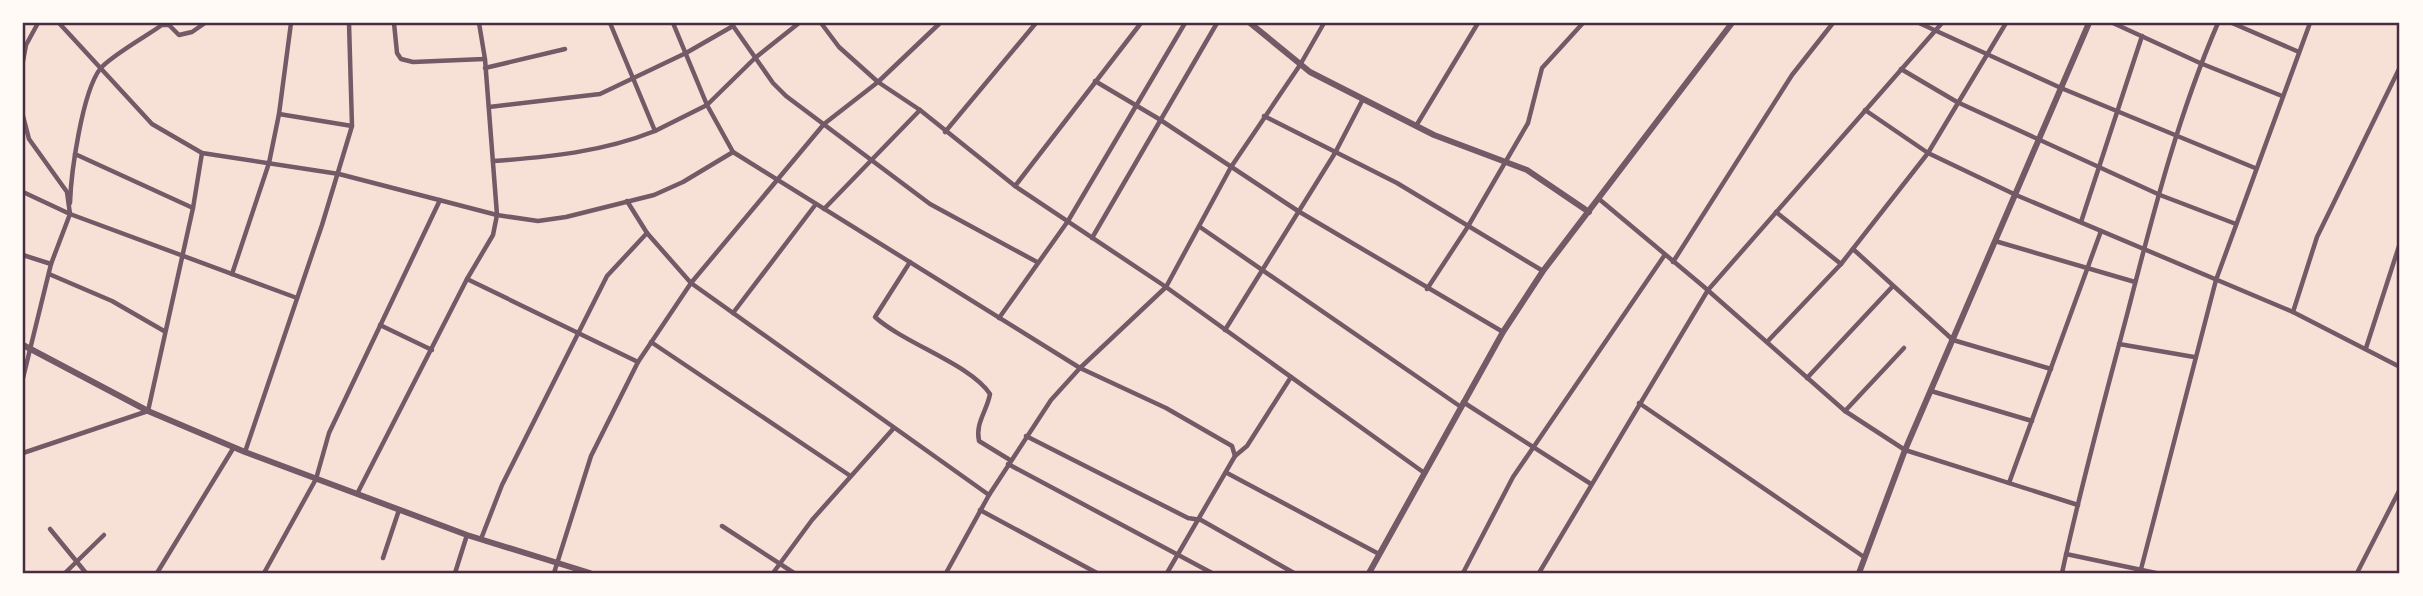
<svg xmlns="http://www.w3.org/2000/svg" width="2423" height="596" viewBox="0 0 2423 596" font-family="'Work Sans',sans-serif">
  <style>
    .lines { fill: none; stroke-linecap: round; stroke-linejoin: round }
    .minor { stroke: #755966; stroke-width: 4.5 }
    .tertiary { stroke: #755966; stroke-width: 6 }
    .neatline { fill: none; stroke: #4a2c40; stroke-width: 2.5 }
  </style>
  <rect width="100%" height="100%" fill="#f7e1d7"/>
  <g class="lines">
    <g class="minor">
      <polyline points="59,23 152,124 202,153 339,174 497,215 538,221 566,217 654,195 683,182 733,152"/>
      <polyline points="394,23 397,53 401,59 413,62 484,59"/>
      <polyline points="610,23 655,131 707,105 755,58 799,23"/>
      <polyline points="673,23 707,105 733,152 1080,368 1166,408 1232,446 1235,456 1167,573"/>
      <polyline points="731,23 773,83 786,96 930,204 1037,262"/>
      <polyline points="821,23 839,47 878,82 920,110 1015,186 1166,287 1423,472"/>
      <polyline points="1919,23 2061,88 2255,168"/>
      <polyline points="2113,23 2200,63 2282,96"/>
      <polyline points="2232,23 2299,52"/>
      <polyline points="23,61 26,45 38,23"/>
      <polyline points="485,68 565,49"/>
      <polyline points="1901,69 1957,102 2160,195 2236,224"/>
      <polyline points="1095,81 1159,119 1298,211 1503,332"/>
      <polyline points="489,107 600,94 686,53 733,26"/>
      <polyline points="1865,110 1928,153 2016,195 2293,312 2400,367"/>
      <polyline points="279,114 352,126"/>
      <polyline points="23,116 29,139 67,192 70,214 51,264 23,378"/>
      <polyline points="1264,116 1397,183 1543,271"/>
      <polyline points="1416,126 1478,23"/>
      <polyline points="945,132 1036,23"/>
      <polyline points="75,154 193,208"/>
      <path d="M 493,161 C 550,157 602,152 655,131"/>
      <polyline points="1015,186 1141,23"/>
      <polyline points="23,192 70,214 297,298"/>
      <polyline points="1599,199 1703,286 1845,411 1905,450 2078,505"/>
      <polyline points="627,201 647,233 691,283 989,495"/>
      <path d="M 70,203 C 71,173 82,93 100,69 C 109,57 148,35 162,25 L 169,25 L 179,35 L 192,32 L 205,23"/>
      <polyline points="824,209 920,110"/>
      <polyline points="1776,212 1841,264"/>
      <polyline points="2081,222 2142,36"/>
      <polyline points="1200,227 1461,407"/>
      <polyline points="1092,238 1217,23"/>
      <polyline points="1995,241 2135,282"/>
      <polyline points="1853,249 1953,340 2051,369"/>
      <polyline points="23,255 51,264"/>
      <path d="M 910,262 L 875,317 C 905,344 970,364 990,394 C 987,411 975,423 979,441 L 1010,460"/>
      <polyline points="1673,262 1792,75 1833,23"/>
      <polyline points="49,274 112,301 164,331"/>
      <polyline points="232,274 269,163 279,114 291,23"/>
      <polyline points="467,279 638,362"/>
      <polyline points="1427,289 1467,228 1528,123 1542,68 1583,23"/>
      <polyline points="2293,312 2317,237 2400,67"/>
      <polyline points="733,313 816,204"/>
      <polyline points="999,318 1068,221 1185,23"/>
      <polyline points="380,325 432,350"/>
      <polyline points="1225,330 1335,153 1363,99"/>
      <polyline points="651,342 849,475"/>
      <polyline points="1767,342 1841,264 1928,153 2006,23"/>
      <polyline points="2119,344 2194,357"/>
      <polyline points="2366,348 2400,243"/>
      <polyline points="1807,378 1892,287"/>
      <polyline points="1931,391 2032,421"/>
      <polyline points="1463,402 1591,484"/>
      <polyline points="1639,403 1864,557"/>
      <polyline points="1845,411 1904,348"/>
      <polyline points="1026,436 1188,518 1201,520 1294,573"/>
      <polyline points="245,452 322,225 352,126 349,23"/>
      <polyline points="23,453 148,411 193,208 202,153"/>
      <polyline points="1235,456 1247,446 1291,377"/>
      <polyline points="1008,464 1212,573"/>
      <polyline points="1227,473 1379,554"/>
      <polyline points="2009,483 2101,231"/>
      <polyline points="357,494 467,279 493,235 497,215 485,59 479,23"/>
      <polyline points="980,510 1097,573"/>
      <polyline points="722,526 794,573"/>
      <polyline points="50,529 86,573"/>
      <polyline points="481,539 502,485 607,276 647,233"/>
      <polyline points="2066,554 2156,573"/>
      <polyline points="383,558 399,510"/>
      <polyline points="65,573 104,535"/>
      <polyline points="157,573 234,447"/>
      <polyline points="264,573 316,479 329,433 440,200"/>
      <polyline points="455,573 467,535"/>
      <polyline points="554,573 591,456 638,362 691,283 824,124 878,82 940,23"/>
      <polyline points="773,573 812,520 893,429"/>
      <polyline points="946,573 989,495 1051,400 1080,368 1166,287 1231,167 1300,65 1324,23"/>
      <polyline points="1463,573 1513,477 1664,256"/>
      <polyline points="1539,573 1708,290 1942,23"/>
      <path d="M 2062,573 C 2081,485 2105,398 2128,311 C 2153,214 2178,115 2218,23"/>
      <polyline points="2140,573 2216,280 2310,23"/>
      <polyline points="2357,573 2400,489"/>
    </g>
    <g class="tertiary">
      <polyline points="1250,23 1310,72 1434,135 1527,170 1589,212"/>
      <polyline points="23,345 148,411 245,452 467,535 590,573"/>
      <polyline points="1369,573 1503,332 1543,271 1732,23"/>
      <polyline points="1859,573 1905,450 2089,23"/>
    </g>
  </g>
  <rect width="2423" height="596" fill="none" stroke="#fffaf5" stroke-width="49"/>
  <rect x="24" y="24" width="2374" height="548" class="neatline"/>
</svg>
